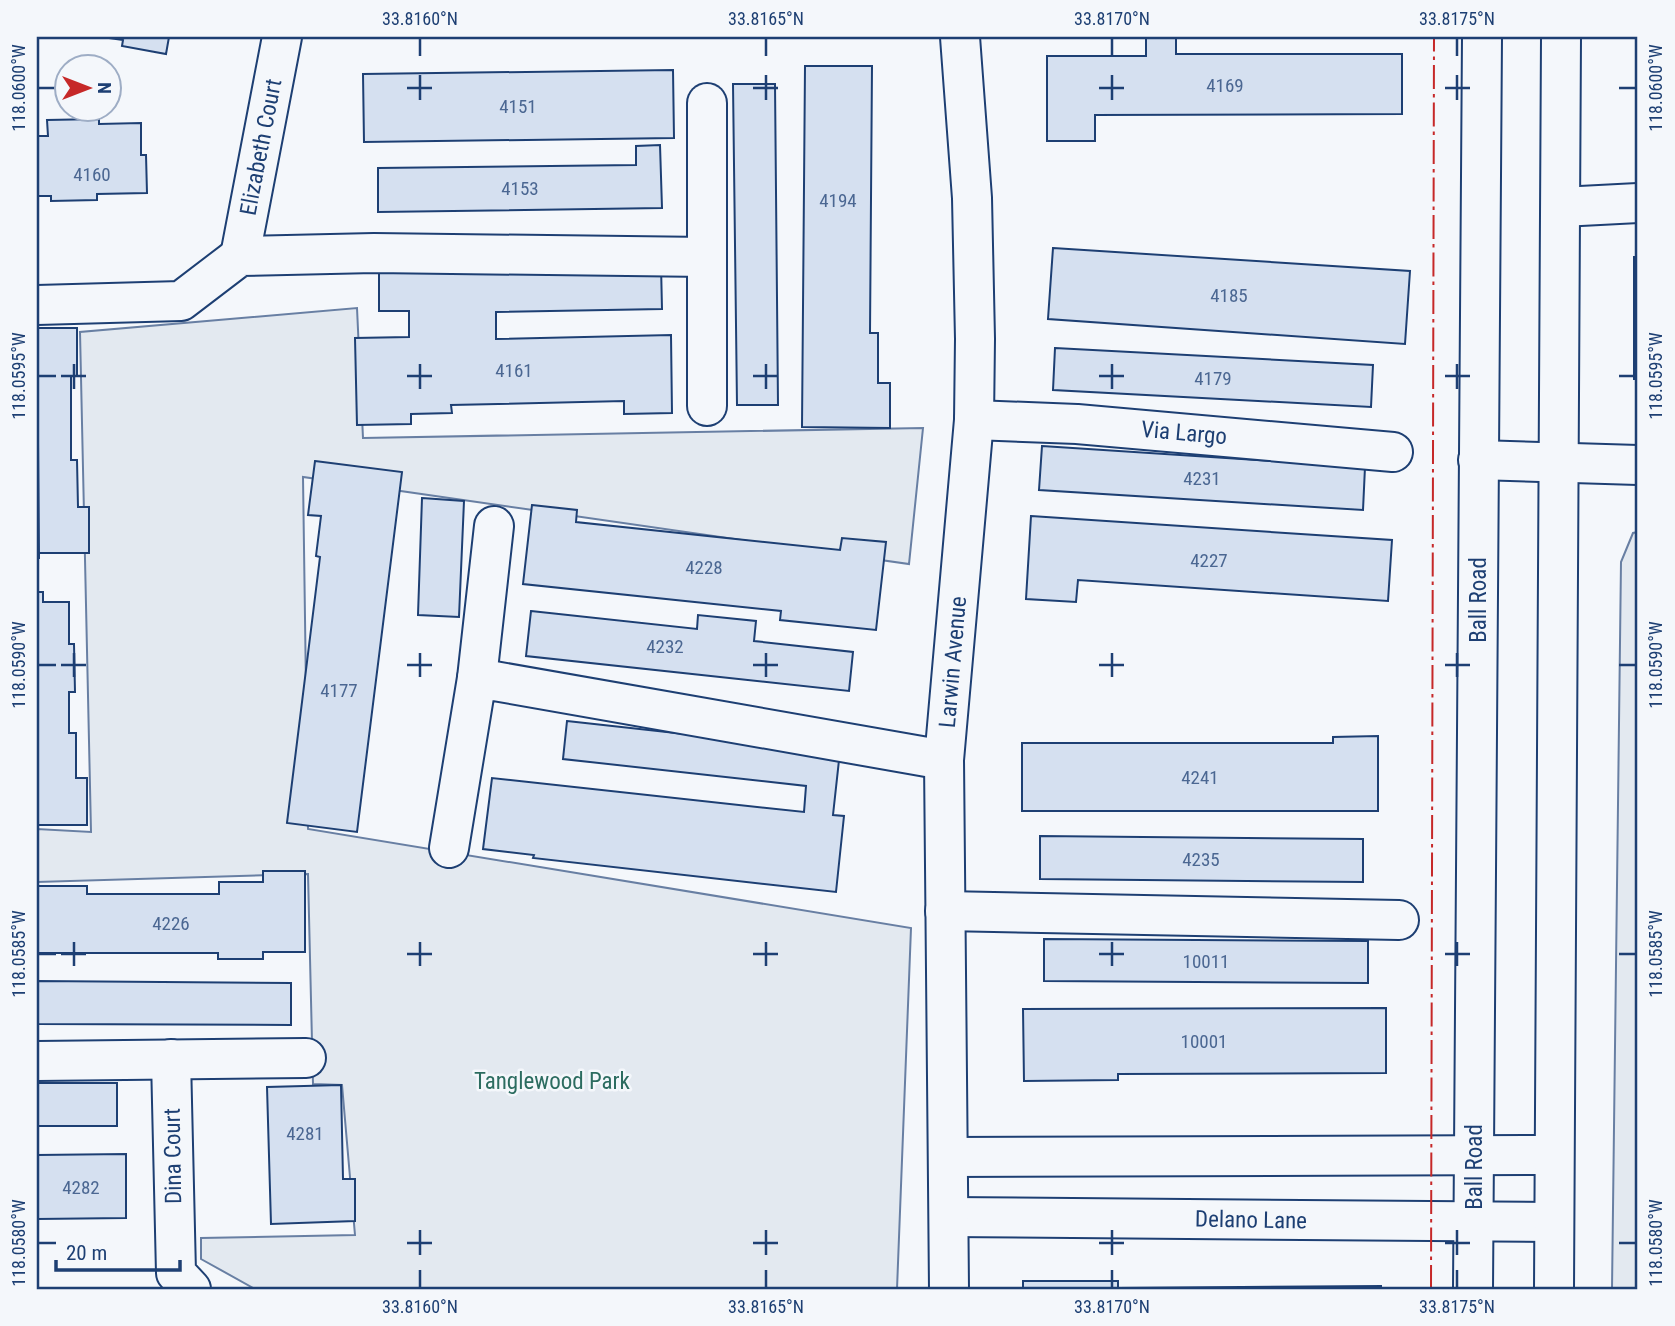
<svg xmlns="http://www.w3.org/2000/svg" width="1675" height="1326" viewBox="0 0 1675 1326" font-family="'Roboto Condensed',sans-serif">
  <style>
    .green { fill: #e3e9f0; stroke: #687fa3; stroke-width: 2 }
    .building { fill: #d5e0f0; stroke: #1d3f73; stroke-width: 2 }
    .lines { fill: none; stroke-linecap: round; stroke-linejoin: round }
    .minor-casing { stroke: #1d3f73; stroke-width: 42 }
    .major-casing { stroke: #1d3f73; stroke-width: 42 }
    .minor { stroke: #f4f7fb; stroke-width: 38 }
    .major { stroke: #f4f7fb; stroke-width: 38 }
    .power { stroke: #c62828; stroke-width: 2; stroke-dasharray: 24 5 3.5 5; stroke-linecap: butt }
    .ticks { fill: none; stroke: #1d3f73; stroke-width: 2.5 }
    .labels { text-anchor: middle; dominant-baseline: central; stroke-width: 5; stroke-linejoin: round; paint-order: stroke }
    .number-label { font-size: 19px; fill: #4b6792 }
    .street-label { font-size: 23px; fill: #1d3f73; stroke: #f4f7fb }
    .park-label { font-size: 23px; fill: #2c6c60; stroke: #f4f7fb }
    .neatline { fill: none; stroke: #1d3f73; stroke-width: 2.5 }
    .ticks-label { font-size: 18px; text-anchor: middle; fill: #1d3f73 }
  </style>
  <rect width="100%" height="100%" fill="#f4f7fb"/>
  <g class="green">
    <polygon points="357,308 363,438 923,428 909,564 303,477 308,829 911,928 897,1289 255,1289 201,1259 201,1238 355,1235 342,1085 313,1084 308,874 37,882 37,829 91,832 80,332"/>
    <polygon points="1638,532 1638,1289 1612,1289 1621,562 1633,533"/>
  </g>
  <g class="building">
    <polygon points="102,37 169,37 166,54 122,46 123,40"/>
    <polygon points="1146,37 1176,37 1176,54 1402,54 1402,114 1095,115 1095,141 1047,141 1047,56 1146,56"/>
    <polygon points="805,66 872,66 870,333 878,333 878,383 890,383 890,428 802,427"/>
    <polygon points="673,70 674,138 364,142 363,74"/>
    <polygon points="733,84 775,84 778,405 737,405"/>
    <polygon points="99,119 99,124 141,123 141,155 146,155 147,193 97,194 97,200 51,201 51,196 37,196 37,136 48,136 47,120"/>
    <polygon points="660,145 662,208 378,212 378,168 636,165 636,146"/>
    <polygon points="1053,248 1410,271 1405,344 1048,319"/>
    <rect x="1634" y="257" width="4" height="122"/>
    <polygon points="661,265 662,309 496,312 496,339 671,335 672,413 624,414 624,401 451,405 452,413 411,414 411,424 357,425 355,338 409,337 409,311 379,311 379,271"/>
    <polygon points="37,328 77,328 77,376 71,376 71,460 77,460 78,507 89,507 89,553 39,553 39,559"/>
    <polygon points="1055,348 1373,365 1371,407 1053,390"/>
    <polygon points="1042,446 1365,467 1363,510 1039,490"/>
    <polygon points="315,461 402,472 357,832 287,823 320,557 316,556 321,516 308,515"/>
    <polygon points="422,498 464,501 459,617 418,615"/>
    <polygon points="532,505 577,510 576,522 840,550 842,538 886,542 876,630 780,620 781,611 523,584"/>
    <polygon points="1031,516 1392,540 1388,601 1078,580 1076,602 1026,599"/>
    <polygon points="37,592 43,592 43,602 69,602 69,644 74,644 75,692 69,692 69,733 76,733 76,778 87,778 87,825 38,825 37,832"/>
    <polygon points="531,611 697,629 698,615 756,621 754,641 853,652 849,691 526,656"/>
    <polygon points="567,721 840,751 833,815 844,816 836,892 533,858 534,855 483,849 492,778 804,812 806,786 563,759"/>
    <polygon points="1378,736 1378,811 1022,811 1022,743 1333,743 1333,737"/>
    <polygon points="1040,836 1363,839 1363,882 1040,879"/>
    <polygon points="263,871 305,871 305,952 263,952 263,959 218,959 218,953 37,953 37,886 87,886 87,894 219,894 219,882 263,882"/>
    <polygon points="1044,939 1368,941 1368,983 1044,981"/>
    <polygon points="37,981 291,983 291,1025 37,1024"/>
    <polygon points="1386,1008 1386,1073 1118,1074 1118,1080 1024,1081 1023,1009"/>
    <rect x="37" y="1083" width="80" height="43"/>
    <polygon points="341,1085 343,1179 355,1179 355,1221 271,1224 267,1087"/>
    <polygon points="126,1154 126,1218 37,1219 37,1155"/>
    <polygon points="1023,1281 1118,1281 1118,1288 1381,1286 1381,1289 1023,1289"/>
  </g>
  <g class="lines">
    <defs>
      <g id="minor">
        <polyline points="707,103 707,406"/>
        <polyline points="1561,207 1638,203"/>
        <polyline points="240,256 282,37"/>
        <polyline points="37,305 181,301 240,256 374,253 707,257"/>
        <polyline points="974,420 1077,424 1393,452"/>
        <polyline points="1478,460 1638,465"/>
        <polyline points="477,678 494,526"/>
        <polyline points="449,848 477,678 944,760"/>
        <polyline points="945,911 1399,920"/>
        <polyline points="171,1059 176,1273 191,1289"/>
        <polyline points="37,1061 306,1058"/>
        <polyline points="949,1157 1554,1155"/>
        <polyline points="949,1217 1554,1222"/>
        <polyline points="949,1289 944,760 974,420 975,339 972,198 960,37"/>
      </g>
      <g id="major">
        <polyline points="1473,1289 1482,37"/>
        <polyline points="1554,1289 1561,37"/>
      </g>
    </defs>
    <use href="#minor" class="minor-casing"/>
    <use href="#major" class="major-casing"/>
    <use href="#minor" class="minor"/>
    <use href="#major" class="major"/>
    <polyline class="power" points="1431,1289 1434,37"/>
  </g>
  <path class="ticks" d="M 420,38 L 420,56M 766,38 L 766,56M 1112,38 L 1112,56M 1457,38 L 1457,56M 420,75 L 420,100M 766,75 L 766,100M 1112,75 L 1112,100M 1457,75 L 1457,100M 38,88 L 56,88M 407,88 L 432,88M 753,88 L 778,88M 1099,88 L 1124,88M 1445,88 L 1470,88M 1619,88 L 1636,88M 74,364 L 74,389M 420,364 L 420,389M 766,364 L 766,389M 1112,364 L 1112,389M 1457,364 L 1457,389M 38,376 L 56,376M 61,376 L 86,376M 407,376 L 432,376M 753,376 L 778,376M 1099,376 L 1124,376M 1445,376 L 1470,376M 1619,376 L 1636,376M 74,653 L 74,677M 420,653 L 420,677M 766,653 L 766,677M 1112,653 L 1112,677M 1457,653 L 1457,677M 38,665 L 56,665M 61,665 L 86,665M 407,665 L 432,665M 753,665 L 778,665M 1099,665 L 1124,665M 1445,665 L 1470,665M 1619,665 L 1636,665M 74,942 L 74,966M 420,942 L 420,966M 766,942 L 766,966M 1112,942 L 1112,966M 1457,942 L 1457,966M 38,954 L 56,954M 61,954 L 86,954M 407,954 L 432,954M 753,954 L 778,954M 1099,954 L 1124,954M 1445,954 L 1470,954M 1619,954 L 1636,954M 420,1230 L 420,1255M 766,1230 L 766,1255M 1112,1230 L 1112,1255M 1457,1230 L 1457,1255M 38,1243 L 56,1243M 407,1243 L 432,1243M 753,1243 L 778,1243M 1099,1243 L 1124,1243M 1445,1243 L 1470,1243M 1619,1243 L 1636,1243M 420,1270 L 420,1288M 766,1270 L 766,1288M 1112,1270 L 1112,1288M 1457,1270 L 1457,1288"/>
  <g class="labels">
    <g class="number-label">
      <text x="1225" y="85">4169</text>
      <text x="518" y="106">4151</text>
      <text x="92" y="174">4160</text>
      <text x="520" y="188">4153</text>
      <text x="838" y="200">4194</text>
      <text x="1229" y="295">4185</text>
      <text x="514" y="370">4161</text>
      <text x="1213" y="378">4179</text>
      <text x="1202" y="478">4231</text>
      <text x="1209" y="560">4227</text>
      <text x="704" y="567">4228</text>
      <text x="665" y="646">4232</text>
      <text x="339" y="690">4177</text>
      <text x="1200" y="777">4241</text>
      <text x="1201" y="859">4235</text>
      <text x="171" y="923">4226</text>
      <text x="1206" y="961">10011</text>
      <text x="1204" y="1041">10001</text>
      <text x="305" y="1133">4281</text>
      <text x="81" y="1187">4282</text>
    </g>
    <g class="street-label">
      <text transform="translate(261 147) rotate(-79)">Elizabeth Court</text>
      <text transform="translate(1184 433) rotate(5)">Via Largo</text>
      <text transform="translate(1478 600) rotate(-90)">Ball Road</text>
      <text transform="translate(953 662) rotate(-85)">Larwin Avenue</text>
      <text transform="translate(173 1156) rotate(-91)">Dina Court</text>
      <text transform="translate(1474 1167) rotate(-90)">Ball Road</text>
      <text transform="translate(1251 1220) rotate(1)">Delano Lane</text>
    </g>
    <g class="park-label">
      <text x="552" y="1081">Tanglewood Park</text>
    </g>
  </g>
  <rect width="1675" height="1326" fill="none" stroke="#f4f7fb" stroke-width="77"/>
  <g transform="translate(88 88) rotate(90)"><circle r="33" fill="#f4f7fb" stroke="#9eadc5" stroke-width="2"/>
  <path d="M0-5L12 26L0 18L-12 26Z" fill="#c62828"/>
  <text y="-10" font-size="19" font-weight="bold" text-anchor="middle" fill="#1d3f73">N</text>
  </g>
  <path d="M56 1260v10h124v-10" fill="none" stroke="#1d3f73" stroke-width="3.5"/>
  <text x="66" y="1260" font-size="21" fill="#1d3f73" stroke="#f4f7fb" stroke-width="5" paint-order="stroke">20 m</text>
  <rect x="38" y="38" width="1598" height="1250" class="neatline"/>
  <g class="ticks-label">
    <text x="420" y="25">33.8160°N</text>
    <text x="766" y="25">33.8165°N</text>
    <text x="1112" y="25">33.8170°N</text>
    <text x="1457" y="25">33.8175°N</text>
    <text transform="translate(1656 88) rotate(-90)" y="6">118.0600°W</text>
    <text transform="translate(19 88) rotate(-90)" y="6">118.0600°W</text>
    <text transform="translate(1656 376) rotate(-90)" y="6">118.0595°W</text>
    <text transform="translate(19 376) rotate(-90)" y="6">118.0595°W</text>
    <text transform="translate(1656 665) rotate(-90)" y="6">118.0590°W</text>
    <text transform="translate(19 665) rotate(-90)" y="6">118.0590°W</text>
    <text transform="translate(19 954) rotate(-90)" y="6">118.0585°W</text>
    <text transform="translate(1656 954) rotate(-90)" y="6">118.0585°W</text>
    <text transform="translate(19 1243) rotate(-90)" y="6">118.0580°W</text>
    <text transform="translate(1656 1243) rotate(-90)" y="6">118.0580°W</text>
    <text x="420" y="1313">33.8160°N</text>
    <text x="766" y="1313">33.8165°N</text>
    <text x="1112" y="1313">33.8170°N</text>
    <text x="1457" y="1313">33.8175°N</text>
  </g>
</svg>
